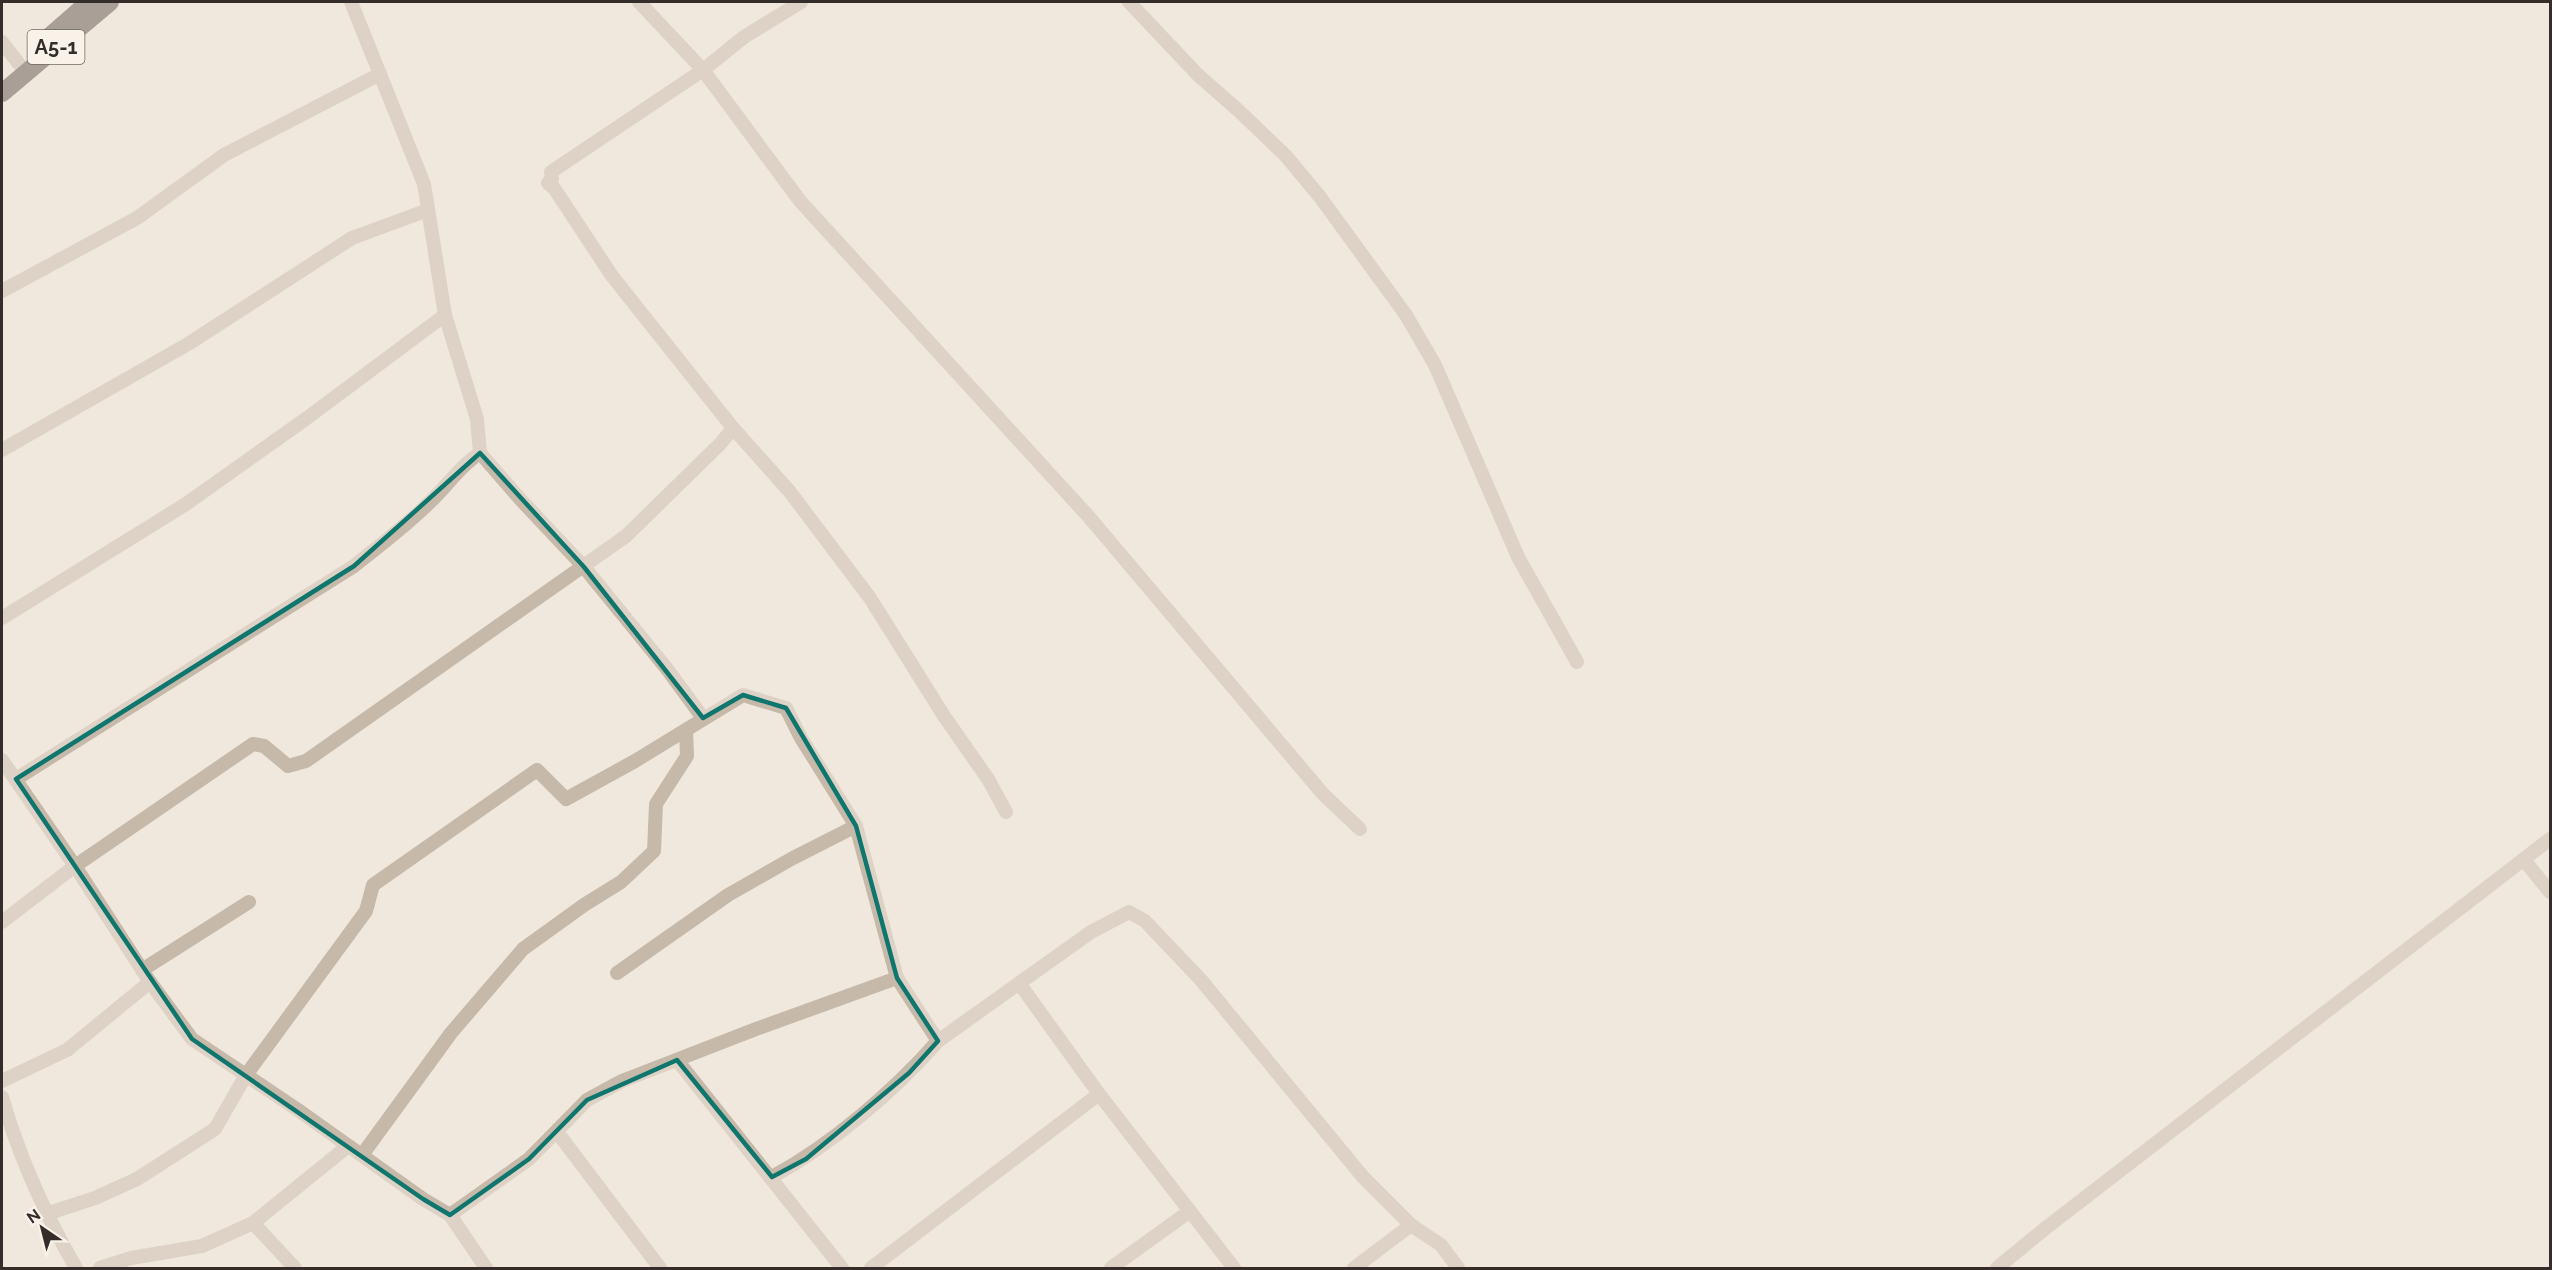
<svg xmlns="http://www.w3.org/2000/svg" width="2552" height="1270" viewBox="0 0 2552 1270" font-family="Raleway,sans-serif">
  <style>
    .lines { fill: none; stroke-linecap: round; stroke-linejoin: round }
    .street { stroke: #c7b9aa; stroke-width: 14 }
    .highway { stroke: #564841; stroke-width: 18 }
    .marked { fill: none; stroke: #0f766e; stroke-width: 4.5; stroke-linejoin: round }
    .labels { text-anchor: middle; dominant-baseline: central; stroke-width: 4.5; stroke-linejoin: round; paint-order: stroke }
    .shield { fill: #f8f2e9; stroke: #706863; stroke-width: 1.5 }
    .shield-label { font-size: 20px; font-weight: bold; fill: #352d29 }
  </style>
  <rect width="100%" height="100%" fill="#f0e8dd"/>
  <g class="lines">
    <g class="street">
      <polyline points="351,2 424,184 445,315 477,419 480,453 521,500 584,567 667,669 703,718"/>
      <polyline points="639,2 703,70 800,201 1089,517 1323,794 1360,829"/>
      <polyline points="1129,2 1198,75 1239,111 1286,156 1320,197 1406,315 1435,365 1518,557 1577,662"/>
      <polyline points="2,42 19,64"/>
      <polyline points="2,291 137,218 224,155 380,74"/>
      <polyline points="733,428 612,276 554,188 548,183 552,179 551,172 703,70 744,37 801,2"/>
      <polyline points="2,450 188,344 352,238 428,210"/>
      <polyline points="2,618 186,504 307,418 445,315"/>
      <polyline points="2,760 75,866 150,982 192,1039 298,1110 423,1199 450,1215 486,1268"/>
      <path d="M 16,779 L 354,566 C 380,545 406,526 430,502 C 447,486 460,466 480,453"/>
      <polyline points="2524,860 2550,892"/>
      <polyline points="2,922 75,866 253,744 264,746 288,766 306,761 626,536 721,443 733,428 790,492 870,598 944,716 988,779 1006,812"/>
      <polyline points="142,970 249,902"/>
      <polyline points="617,973 728,895 793,858 856,826"/>
      <polyline points="1019,983 1099,1094 1234,1268"/>
      <polyline points="938,1041 1091,932 1129,912 1145,921 1201,980 1363,1177 1411,1225 1441,1245 1458,1268"/>
      <polyline points="677,1060 842,1268"/>
      <polyline points="2,1081 67,1050 150,982"/>
      <path d="M 2,1097 C 19,1157 45,1214 76,1268"/>
      <polyline points="557,1132 660,1268"/>
      <polyline points="362,1155 451,1033 523,949 584,905 621,882 654,851 656,804 687,756 686,730"/>
      <path d="M 46,1214 L 95,1198 L 137,1179 L 215,1129 L 246,1075 L 366,911 L 373,885 L 537,770 L 566,799 L 635,761 L 743,695 L 786,708 L 801,738 L 856,826 L 897,978 L 938,1041 C 893,1092 831,1145 772,1177"/>
      <polyline points="450,1215 529,1159 587,1100 622,1081 756,1029 897,978"/>
      <polyline points="253,1223 295,1268"/>
      <polyline points="100,1268 131,1258 202,1246 253,1223 348,1146"/>
      <polyline points="871,1268 1099,1094"/>
      <polyline points="1111,1268 1190,1211"/>
      <polyline points="1354,1268 1411,1225"/>
      <polyline points="1997,1268 2047,1227 2550,839"/>
    </g>
    <g class="highway">
      <polyline points="50,36 89,2"/>
      <polyline points="2,93 110,2"/>
    </g>
  </g>
  <path d="M0 0H2552V1270H0ZM 480,453 L 584,567 L 703,718 L 743,695 L 786,708 L 856,826 L 897,978 L 938,1041 L 909,1073 L 806,1159 L 772,1177 L 677,1060 L 587,1100 L 529,1159 L 450,1215 L 423,1199 L 192,1039 L 16,779 L 354,566 Z" fill="#f0e8dd" fill-opacity=".55" fill-rule="evenodd"/>
  <path class="marked" d="M 480,453 L 584,567 L 703,718 L 743,695 L 786,708 L 856,826 L 897,978 L 938,1041 L 909,1073 L 806,1159 L 772,1177 L 677,1060 L 587,1100 L 529,1159 L 450,1215 L 423,1199 L 192,1039 L 16,779 L 354,566 Z"/>
  <g class="labels">
    <rect class="shield" x="27.5" y="30" width="57" height="34" rx="4.5"/>
    <g class="shield-label">
      <text x="56" y="47">A5-1</text>
    </g>
  </g>
  <rect width="2552" height="1270" fill="none" stroke="#352d29" stroke-width="6"/>
  <g transform="translate(42 1228) rotate(325)" stroke="#f8f2e9" stroke-width="4.5" paint-order="stroke">
  <path d="M0-4.5L10 22L0 15L-10 22Z" fill="#352d29"/>
  <text y="-9" font-size="16" font-weight="bold" text-anchor="middle" fill="#352d29">N</text>
  </g>
</svg>
